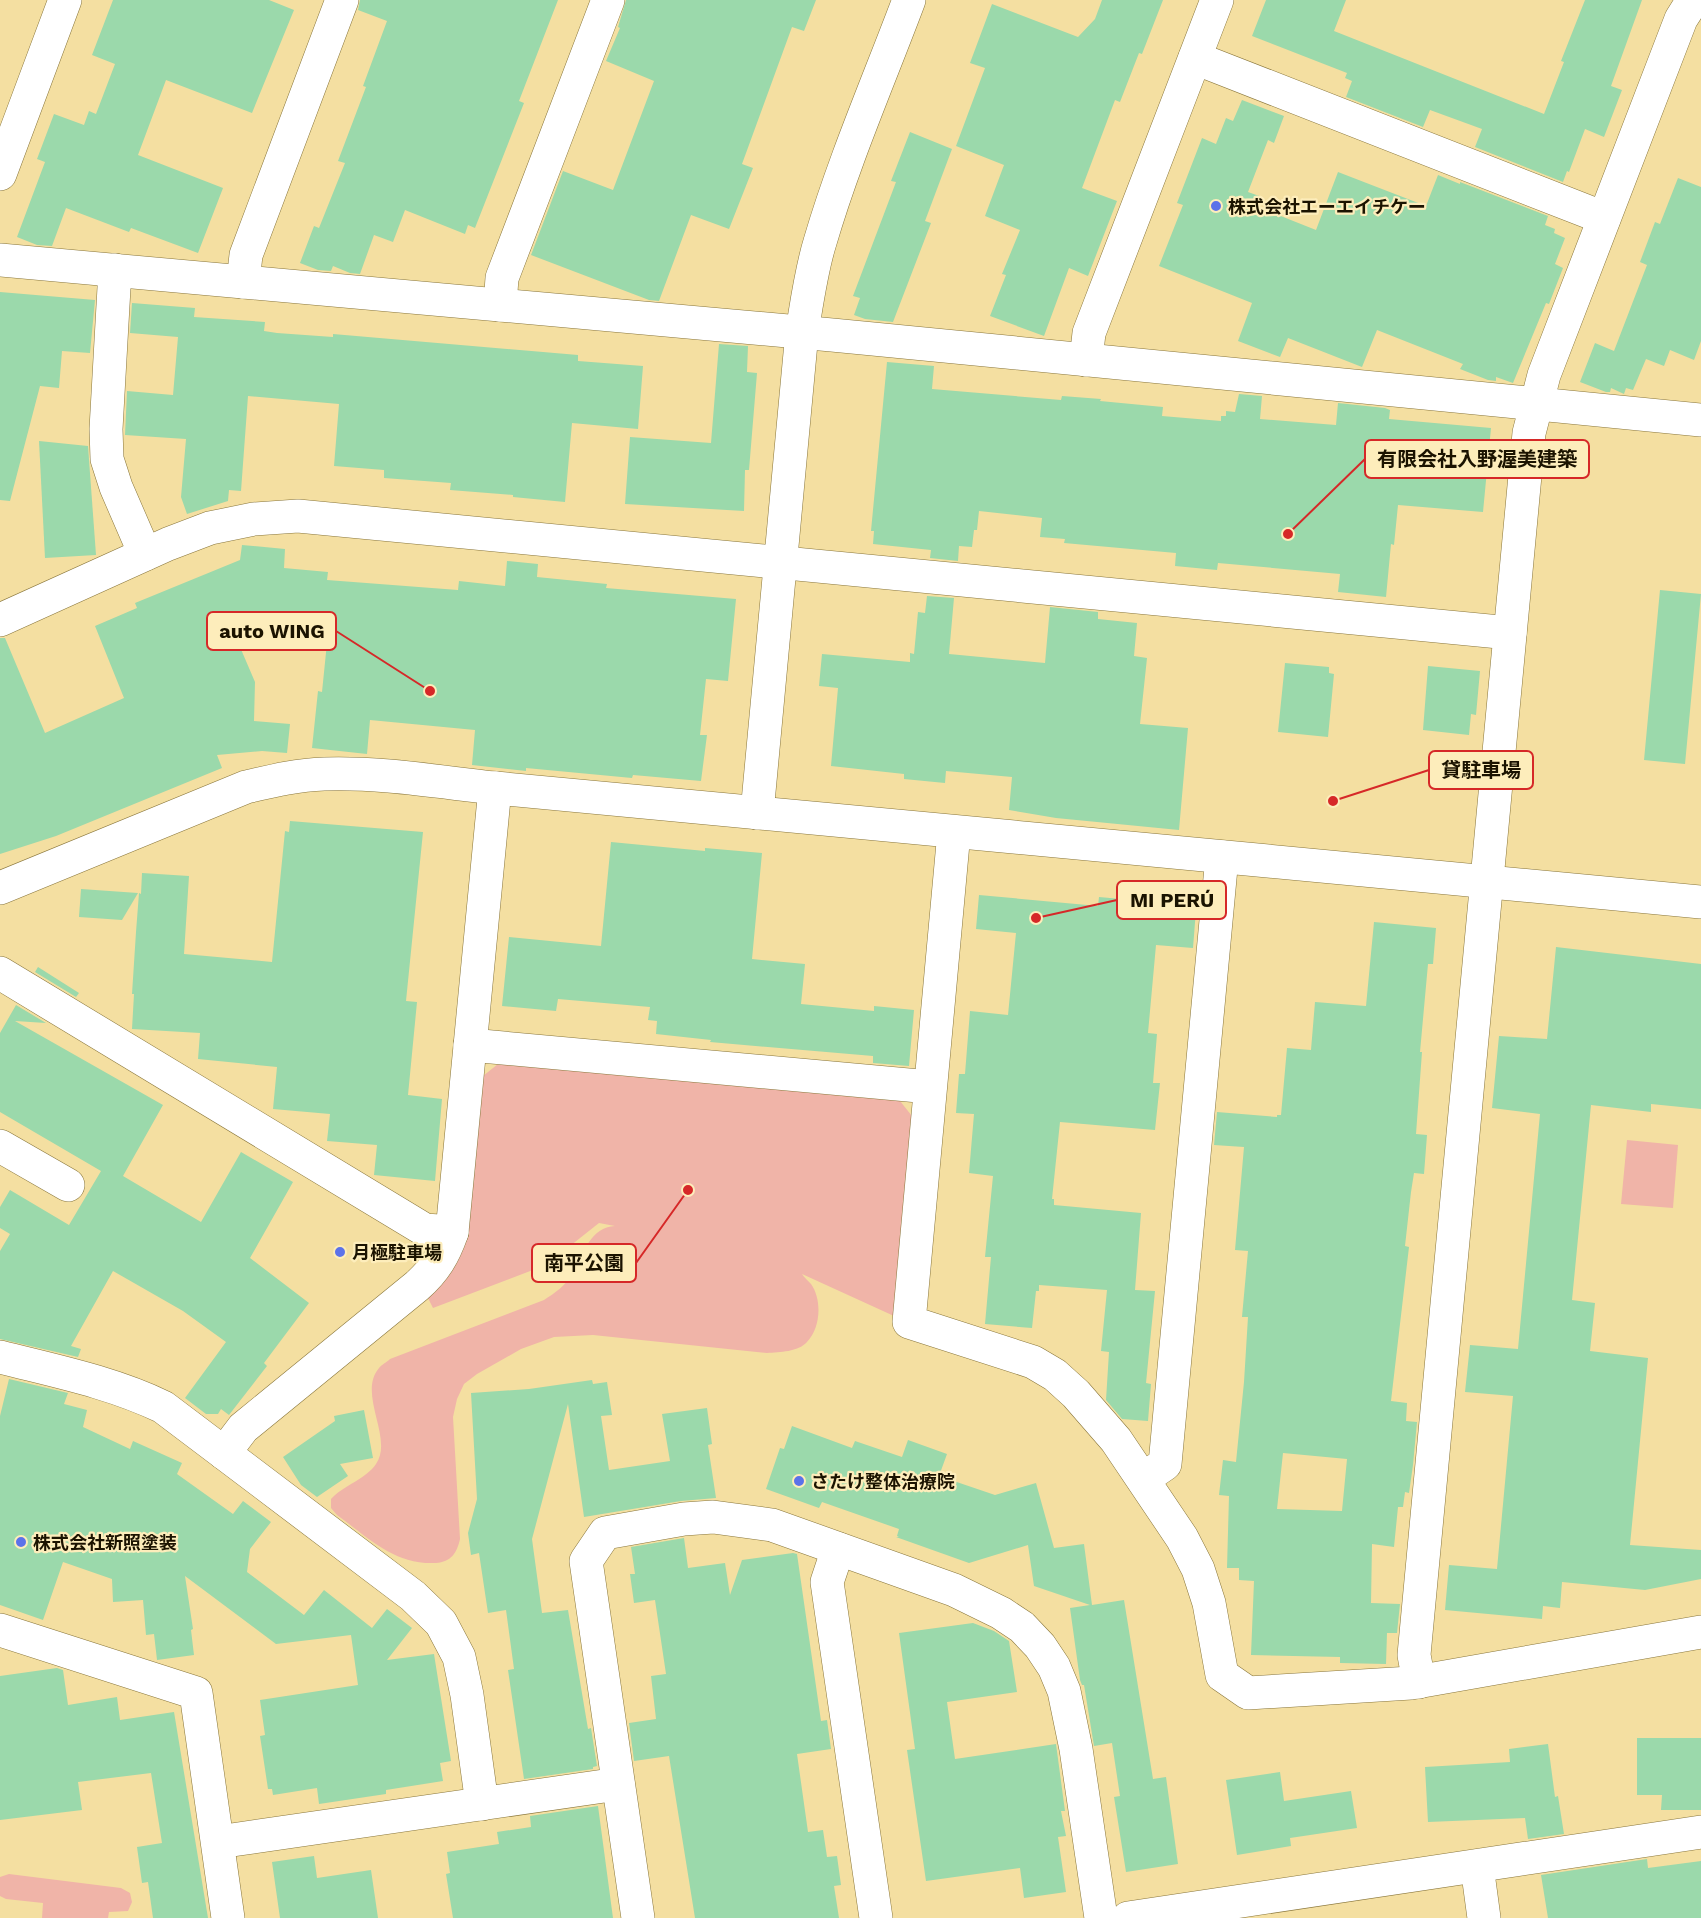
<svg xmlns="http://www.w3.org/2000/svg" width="1701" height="1918" viewBox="0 0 1701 1918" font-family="'Work Sans','Noto Sans JP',sans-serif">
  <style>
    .green { fill: #f0b4a8 }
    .building { fill: #9bd9ab; fill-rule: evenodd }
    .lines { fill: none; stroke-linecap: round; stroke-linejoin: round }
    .street-casing { stroke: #89763b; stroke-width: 34 }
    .secondary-casing { stroke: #89763b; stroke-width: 34 }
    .street { stroke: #fff; stroke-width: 33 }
    .secondary { stroke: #fff; stroke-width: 33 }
    .poi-dot { fill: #5c72e9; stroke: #fdedbb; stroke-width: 2 }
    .labels { text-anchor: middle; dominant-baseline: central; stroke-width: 4.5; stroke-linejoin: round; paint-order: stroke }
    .poi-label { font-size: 18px; font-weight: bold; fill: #1b1300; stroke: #fdedbb; text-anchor: start }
    .leader { fill: none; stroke: #d62828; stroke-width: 2 }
    .callout-dot { fill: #d62828; stroke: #fdedbb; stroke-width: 2 }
    .callout { fill: #fdedbb; stroke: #d62828; stroke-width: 2 }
    .callout-label { font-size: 20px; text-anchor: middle; font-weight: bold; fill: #1b1300 }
  </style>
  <rect width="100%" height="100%" fill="#f4dfa1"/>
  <g class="green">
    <path d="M 498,1064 L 900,1101 L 912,1116 L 894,1316 L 802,1274 C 804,1277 808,1281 811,1284 C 822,1299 821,1328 807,1342 C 798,1352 780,1352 767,1353 L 593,1335 L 554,1337 L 521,1349 L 477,1374 L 464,1384 L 457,1399 L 453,1417 L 460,1539 C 457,1553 451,1562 436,1563 C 394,1565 369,1538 337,1515 L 331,1508 L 331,1499 C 344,1485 366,1479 376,1464 C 394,1438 357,1394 379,1368 C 381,1365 387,1362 390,1359 L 544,1300 C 555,1293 565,1286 572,1274 C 583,1255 590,1227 615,1226 L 599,1223 L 546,1265 L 433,1308 L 428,1298 C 450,1278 458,1264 468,1236 L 483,1076 Z"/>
    <polygon points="1627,1140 1678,1145 1673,1208 1621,1204"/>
    <polygon points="9,1874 121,1888 130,1893 132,1902 128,1911 109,1912 108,1918 42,1918 43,1903 6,1899 0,1896 0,1877"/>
  </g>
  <g class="building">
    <polygon points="113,0 269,0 294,10 252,113 166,80 138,155 223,188 198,253 131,228 129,232 66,208 52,246 37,245 17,237 45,162 37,159 54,114 84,125 89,111 96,114 115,64 92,55"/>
    <polygon points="360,0 558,0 519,101 524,103 475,228 468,225 465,234 405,210 393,242 374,235 360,274 350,273 333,266 331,271 318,270 300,263 314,226 319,228 345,163 338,161 366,87 363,86 387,21 358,10"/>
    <polygon points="626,0 816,0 804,31 792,27 742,164 753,168 729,229 691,215 659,301 649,300 531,255 563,171 613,190 654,81 606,61 620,28 618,27"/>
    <polygon points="1102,0 1163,0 1142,54 1139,53 1120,102 1115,100 1082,188 1117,201 1088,276 1069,268 1044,336 990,316 1006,275 1002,274 1020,230 985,216 1004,165 956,146 985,68 970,63 992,4 1078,37 1095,19"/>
    <polygon points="1266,0 1346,0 1334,31 1544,114 1564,62 1561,61 1585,0 1642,0 1611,86 1622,90 1604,137 1585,129 1569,172 1567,171 1563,182 1475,147 1482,129 1430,110 1423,127 1346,97 1352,81 1345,78 1347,73 1252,36"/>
    <polygon points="1242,100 1284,116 1274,143 1268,140 1248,192 1262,197 1258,207 1316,230 1338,172 1426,206 1438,175 1460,184 1460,182 1548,216 1545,225 1555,229 1554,233 1565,238 1555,264 1563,268 1549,304 1546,303 1513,383 1496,377 1496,381 1488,380 1460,369 1463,364 1377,330 1362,367 1288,338 1280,357 1238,341 1252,303 1159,266 1183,205 1177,203 1202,138 1216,144 1226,118 1233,121"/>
    <polygon points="910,132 952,149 925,221 931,223 893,322 865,319 854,315 860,298 853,296 896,182 891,181"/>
    <polygon points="1678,178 1701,187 1701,341 1694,360 1670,350 1664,366 1646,359 1633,390 1626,388 1624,394 1611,388 1610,392 1606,392 1580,382 1595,343 1614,351 1647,265 1640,262 1655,222 1660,224"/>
    <polygon points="0,292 95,300 90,353 62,351 59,388 40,386 10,501 0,500"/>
    <polygon points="132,303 195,308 194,317 265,322 264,331 277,333 333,337 333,334 578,355 578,361 643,366 638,429 572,423 565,502 513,497 513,495 450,490 451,483 384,478 384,470 334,466 339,404 248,396 241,491 229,490 228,501 187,514 181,497 186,439 125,435 127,391 173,395 178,337 130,333"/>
    <polygon points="719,344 748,346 747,372 757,373 749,470 745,470 744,511 625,504 630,437 711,443"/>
    <polygon points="887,362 934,366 932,389 1061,400 1062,396 1101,399 1100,401 1163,407 1162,416 1221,421 1221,416 1226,416 1226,411 1235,412 1239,394 1262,396 1260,419 1336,425 1338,403 1385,408 1390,410 1389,419 1491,428 1483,512 1398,505 1394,545 1391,544 1386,597 1338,592 1340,574 1218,563 1217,570 1175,566 1176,553 1064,543 1065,539 1040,537 1042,518 979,511 977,530 974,530 972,547 959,546 958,561 930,558 931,550 873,544 874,531 871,531"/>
    <polygon points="39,441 88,446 96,555 45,558"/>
    <polygon points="242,545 285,549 284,568 328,572 327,580 458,590 459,581 505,586 507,561 538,564 537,577 607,584 606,588 736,599 728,681 706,679 700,735 707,735 701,781 633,775 632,778 526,768 526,771 472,765 475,730 370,720 367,754 312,748 318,691 322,692 328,633 269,625 268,637 234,633 255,682 254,721 290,724 287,753 262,751 217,755 222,768 56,836 0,854 0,638 5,638 45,733 124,698 95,626 137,608 135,603 240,560"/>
    <polygon points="1660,590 1701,594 1685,764 1644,760"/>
    <polygon points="927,596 954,598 949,654 1045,663 1050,607 1098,612 1098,619 1137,623 1134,656 1147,658 1140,724 1188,728 1179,830 1056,818 1009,810 1012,777 946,771 945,783 904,779 904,774 831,766 838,688 819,686 822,654 910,662 910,653 914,654 918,612 925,613"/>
    <polygon points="1285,663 1329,667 1329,673 1334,674 1328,737 1278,732"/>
    <polygon points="1428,666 1480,671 1476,715 1471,714 1469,735 1423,730"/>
    <polygon points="290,821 423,832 406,1001 417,1002 408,1095 442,1099 435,1181 374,1175 377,1145 327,1141 330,1114 273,1109 277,1067 198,1059 200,1033 132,1029 134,994 132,994 136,932 139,893 141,894 142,873 189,876 184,954 272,962 285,831 289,832"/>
    <polygon points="611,842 705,851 705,848 762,853 752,959 805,964 801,1004 874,1011 874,1006 914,1010 909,1066 873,1063 873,1056 710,1042 711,1040 656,1034 657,1021 648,1020 650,1007 558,999 556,1011 502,1006 509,937 601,946"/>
    <polygon points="1155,887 1189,890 1189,896 1197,897 1193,948 1156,945 1148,1033 1157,1034 1153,1083 1160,1083 1155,1130 1060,1122 1052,1199 1054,1199 1054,1205 1141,1213 1135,1290 1155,1291 1146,1383 1151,1384 1148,1421 1122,1419 1106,1400 1109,1352 1101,1351 1107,1290 1039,1285 1039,1291 1036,1291 1032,1328 985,1324 991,1257 985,1257 993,1176 969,1173 974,1114 956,1113 959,1074 965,1074 970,1011 1008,1015 1016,933 976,929 979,895 1098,906 1099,897 1154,902"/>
    <polygon points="81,889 138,893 122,920 79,917"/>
    <path d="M 1374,922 L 1436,928 L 1433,964 L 1428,964 L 1420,1052 L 1422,1052 L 1416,1134 L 1427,1135 L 1424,1174 L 1414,1173 L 1411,1192 L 1405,1246 L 1409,1247 L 1391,1401 L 1407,1403 L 1406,1421 L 1417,1422 L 1413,1465 L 1409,1493 L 1405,1492 L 1403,1507 L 1398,1507 L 1394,1547 L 1372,1544 L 1371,1603 L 1400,1604 L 1397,1633 L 1387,1633 L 1386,1664 L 1340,1663 L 1340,1657 L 1251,1655 L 1254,1581 L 1239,1580 L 1239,1568 L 1227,1568 L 1229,1496 L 1219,1495 L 1223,1460 L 1236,1462 L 1244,1382 L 1248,1317 L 1242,1317 L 1248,1251 L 1235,1250 L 1244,1147 L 1214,1145 L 1217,1112 L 1277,1117 L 1277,1115 L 1281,1115 L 1287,1048 L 1311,1050 L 1315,1002 L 1366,1006 ZM 1283,1453 L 1347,1459 L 1342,1511 L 1277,1509 Z"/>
    <polygon points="1556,947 1701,964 1701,1109 1651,1104 1651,1112 1591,1105 1572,1300 1595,1303 1590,1351 1648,1358 1630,1545 1701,1550 1701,1579 1645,1590 1562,1582 1560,1608 1543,1606 1542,1619 1445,1610 1449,1565 1497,1569 1513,1396 1465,1392 1470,1345 1518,1349 1540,1114 1492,1108 1499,1036 1547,1039"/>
    <polygon points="38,967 79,993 76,997 35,972"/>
    <polygon points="16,1005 46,1023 15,1021 163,1105 123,1176 201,1222 241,1152 293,1182 250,1258 309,1303 264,1363 267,1366 229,1415 221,1409 218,1414 206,1414 185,1398 226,1342 183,1311 113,1271 71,1346 81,1349 78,1357 0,1339 0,1251 10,1234 0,1228 0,1207 10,1190 69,1225 101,1171 0,1112 0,1033"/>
    <polygon points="9,1379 68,1393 64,1404 87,1410 83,1427 130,1449 133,1441 182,1463 177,1474 233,1514 243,1501 271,1522 250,1549 247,1572 304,1615 324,1590 372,1628 387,1609 412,1628 387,1660 434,1654 451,1761 440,1763 443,1781 386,1790 386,1794 319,1804 317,1788 273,1795 272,1789 268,1789 260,1736 265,1735 260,1700 358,1685 351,1635 276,1644 185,1576 193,1629 191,1630 194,1655 157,1660 154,1634 146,1635 143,1600 113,1602 112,1579 63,1562 43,1620 0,1605 0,1416"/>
    <polygon points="592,1380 593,1384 607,1382 612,1415 601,1416 609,1470 670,1461 662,1414 707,1408 712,1444 708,1445 716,1498 681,1501 584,1517 568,1404 532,1539 542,1613 568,1610 588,1729 591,1728 597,1766 593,1767 593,1769 524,1779 508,1670 514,1669 506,1610 488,1613 479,1553 471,1555 468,1533 477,1499 471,1393 529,1389"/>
    <polygon points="364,1410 373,1458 340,1464 348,1476 317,1497 301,1485 283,1457 335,1421 334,1416"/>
    <polygon points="792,1426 852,1448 855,1441 902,1457 908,1440 947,1454 939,1476 995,1495 1036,1483 1054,1548 1084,1544 1092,1605 1124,1600 1153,1779 1166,1777 1178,1864 1126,1872 1114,1797 1120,1796 1112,1743 1094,1746 1084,1685 1082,1685 1080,1680 1070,1608 1090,1605 1034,1586 1028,1545 969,1563 896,1537 899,1537 897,1536 899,1529 822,1502 819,1508 766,1489 780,1448 784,1449"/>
    <polygon points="684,1538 688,1568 725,1563 730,1595 742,1560 793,1553 797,1554 821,1721 827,1720 831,1749 797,1754 808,1832 823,1830 827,1857 837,1856 841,1885 834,1886 839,1918 695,1918 669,1756 634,1761 629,1723 656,1719 651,1676 666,1674 655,1600 634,1603 630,1574 635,1574 631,1547"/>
    <polygon points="973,1623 994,1631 1009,1641 1017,1692 947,1702 955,1759 1056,1744 1065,1811 1061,1811 1066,1836 1058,1837 1066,1892 1024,1898 1020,1868 926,1881 907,1750 915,1749 899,1633"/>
    <polygon points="57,1668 63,1670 68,1705 117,1697 120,1720 174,1712 208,1918 153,1918 148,1882 142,1883 137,1847 162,1843 151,1773 78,1782 82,1810 0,1820 0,1676"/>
    <polygon points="1637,1738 1701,1738 1701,1810 1661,1810 1662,1795 1637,1795"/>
    <polygon points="1548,1744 1555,1797 1558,1796 1564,1834 1528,1839 1525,1818 1428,1822 1425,1767 1510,1762 1509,1749"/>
    <polygon points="1280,1772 1284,1801 1351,1791 1357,1828 1290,1838 1291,1846 1237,1855 1226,1780"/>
    <polygon points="598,1806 613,1918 453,1918 446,1874 450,1873 447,1852 499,1844 497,1832 531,1827 530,1816"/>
    <polygon points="314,1856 317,1878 371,1870 378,1918 280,1918 272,1862"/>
    <polygon points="1647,1859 1648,1868 1701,1861 1701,1918 1548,1918 1541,1875"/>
  </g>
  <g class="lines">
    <defs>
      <g id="street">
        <polyline points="1195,58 1604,218"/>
        <polyline points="0,174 65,0"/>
        <polyline points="0,260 832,335 1701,420"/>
        <polyline points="115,270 106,429 107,459 116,487 145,554"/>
        <polyline points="243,282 246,255 342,0"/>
        <polyline points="500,305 502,278 608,0"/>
        <polyline points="1086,360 1089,333 1217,0"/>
        <polyline points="0,620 168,544 210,528 254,519 298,516 1510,633"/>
        <polyline points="954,832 909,1322 1033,1362 1055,1375 1076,1394 1116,1440 1182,1538 1198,1569 1209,1603 1222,1675 1248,1693 1411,1683 1701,1632"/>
        <polyline points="0,973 425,1230 452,1232"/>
        <polyline points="470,1045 930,1087"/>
        <polyline points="0,1146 68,1185"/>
        <path d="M 0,1357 C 55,1371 111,1382 163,1407 L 413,1596 L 441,1623 L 459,1657 L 467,1695 L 482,1804"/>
        <path d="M 224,1453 L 243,1428 L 417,1286 C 435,1270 444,1255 452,1232 L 495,788"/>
        <polyline points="1143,1479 1165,1464 1222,857"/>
        <polyline points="838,1549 827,1582 876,1918"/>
        <polyline points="0,1630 196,1693 228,1918"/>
        <polyline points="1419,1682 1414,1655 1529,433 1544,375 1681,19 1693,0"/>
        <polyline points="218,1842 618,1784"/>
        <polyline points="1477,1866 1484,1918"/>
        <polyline points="638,1918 586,1561 605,1533 684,1519 713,1517 772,1525 954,1590 1001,1613 1022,1627 1040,1646 1054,1667 1064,1691 1076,1749 1101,1918"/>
        <polyline points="1128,1918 1701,1832"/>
      </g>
      <g id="secondary">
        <path d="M 757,813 L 802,332 C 807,302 811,271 820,242 C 844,160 879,80 909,0"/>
        <path d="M 0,888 L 246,787 C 272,781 297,775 324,774 C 380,772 439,782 495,788 L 1701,902"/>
      </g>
    </defs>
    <use href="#street" class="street-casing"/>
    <use href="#secondary" class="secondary-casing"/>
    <use href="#street" class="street"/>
    <use href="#secondary" class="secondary"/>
  </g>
  <g class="poi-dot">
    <circle cx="1216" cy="206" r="6"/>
    <circle cx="340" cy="1252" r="6"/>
    <circle cx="799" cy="1481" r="6"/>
    <circle cx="21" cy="1542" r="6"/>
  </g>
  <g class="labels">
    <g class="poi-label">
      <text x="1228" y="206">株式会社エーエイチケー</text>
      <text x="352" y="1252">月極駐車場</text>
      <text x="811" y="1481">さたけ整体治療院</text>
      <text x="33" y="1542">株式会社新照塗装</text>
    </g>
  </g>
  <path class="leader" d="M1288 534L1365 459M430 691L336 631M1333 801L1429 770M1036 918L1117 900M688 1190L636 1263"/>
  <g class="callout-dot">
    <circle cx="1288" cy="534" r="6"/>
    <circle cx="430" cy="691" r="6"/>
    <circle cx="1333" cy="801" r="6"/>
    <circle cx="1036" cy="918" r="6"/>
    <circle cx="688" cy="1190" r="6"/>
  </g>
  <g class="callout">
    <rect x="1365" y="440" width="224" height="38" rx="6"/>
    <rect x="207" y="612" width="129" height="38" rx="6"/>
    <rect x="1429" y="751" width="104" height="38" rx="6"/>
    <rect x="1117" y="881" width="109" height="38" rx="6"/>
    <rect x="532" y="1244" width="104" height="38" rx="6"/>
  </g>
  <g class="callout-label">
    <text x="1477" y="466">有限会社入野渥美建築</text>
    <text x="272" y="638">auto WING</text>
    <text x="1481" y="777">貸駐車場</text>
    <text x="1172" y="907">MI PERÚ</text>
    <text x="584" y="1270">南平公園</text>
  </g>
</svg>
